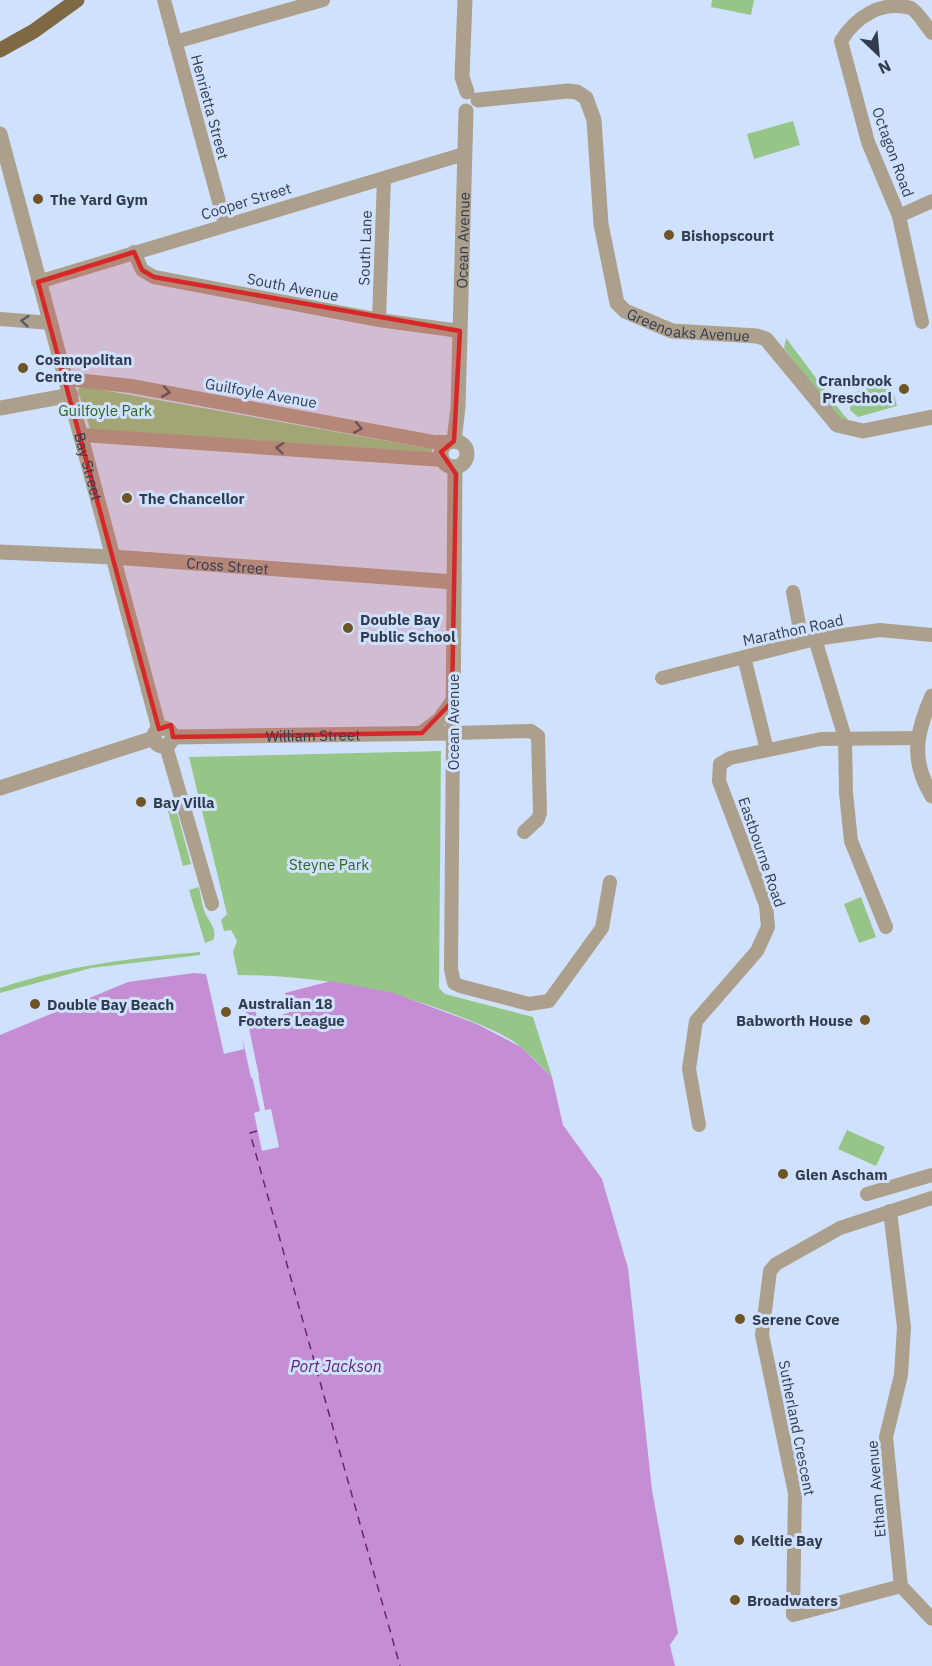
<svg xmlns="http://www.w3.org/2000/svg" width="932" height="1666" viewBox="0 0 932 1666" font-family="'IBM Plex Sans',sans-serif">
  <style>
    .green { fill: #95c688 }
    .water { fill: #c58ed4 }
    .pier { fill: #d0e1fd }
    .lines { fill: none; stroke-linecap: round; stroke-linejoin: round }
    .ferry { stroke: #662377; stroke-width: 1.5; stroke-dasharray: 8 6; stroke-linecap: butt }
    .minor { stroke: #ac9f8c; stroke-width: 14 }
    .tertiary { stroke: #ac9f8c; stroke-width: 15 }
    .primary { stroke: #7f6945; stroke-width: 15 }
    .oneway { stroke: #565a61 }
    .marked { fill: #d62828; fill-opacity: 0.2; stroke: #d62828; stroke-width: 4.5; stroke-linejoin: round }
    .poi-dot { fill: #6f5426; stroke: #d0e1fd; stroke-width: 2 }
    .labels { text-anchor: middle; dominant-baseline: central; stroke-width: 6; stroke-linejoin: round; paint-order: stroke }
    .street-label { font-size: 15px; fill: #313d4f; stroke: #d0e1fd }
    .poi-label { font-size: 15px; font-weight: bold; fill: #313d4f; stroke: #d0e1fd; text-anchor: start }
    .park-label { font-size: 15px; fill: #30651f; stroke: #d0e1fd }
    .water-label { font-size: 16px; font-style: italic; fill: #662377; stroke: #d0e1fd }
  </style>
  <rect width="100%" height="100%" fill="#d0e1fd"/>
  <g class="green">
    <polygon points="712,0 754,0 751,15 711,7"/>
    <polygon points="793,121 800,145 754,159 747,134"/>
    <polygon points="786,338 843,414 850,422 842,422 825,404 784,348"/>
    <polygon points="890,380 897,406 858,417 850,410 851,394"/>
    <polygon points="80,386 432,449 431,455 410,451 90,429 78,391"/>
    <path d="M 441,751 L 439,988 L 445,994 L 533,1017 L 552,1077 C 542,1067 533,1057 522,1048 C 506,1034 481,1025 461,1017 C 389,988 315,976 238,975 L 233,952 L 237,941 L 231,930 L 224,931 L 221,920 L 227,914 L 189,757 Z"/>
    <polygon points="174,801 191,864 183,866 166,804"/>
    <path d="M 199,887 C 201,895 202,906 205,913 C 209,921 218,930 213,940 L 205,943 L 189,890 Z"/>
    <polygon points="861,897 876,937 859,943 844,904"/>
    <path d="M 200,952 L 200,955 L 91,968 L 0,993 L 0,988 C 65,966 131,958 200,952 Z"/>
    <polygon points="847,1130 885,1147 876,1166 838,1149"/>
  </g>
  <polygon class="water" points="194,973 206,974 224,1054 244,1049 242,1036 251,1078 259,1076 243,1001 253,998 257,1018 263,1017 265,1028 285,1025 283,1014 289,1013 285,993 331,981 394,993 477,1024 521,1047 552,1077 563,1125 602,1179 628,1268 652,1490 678,1633 670,1645 675,1666 0,1666 0,1035 128,982"/>
  <polygon class="pier" points="243,998 265,1110 271,1109 279,1147 262,1151 254,1113 260,1111 242,1033 245,1035 255,1074 240,1001"/>
  <g class="lines">
    <polyline class="ferry" points="257,1131 250,1133 400,1666"/>
    <g class="minor">
      <polyline points="164,0 225,224"/>
      <polyline points="175,42 323,0"/>
      <path d="M 899,216 L 868,142 L 841,41 C 855,18 880,0 911,8 C 918,12 926,26 932,33"/>
      <polyline points="134,252 142,270 154,277 379,320 460,331"/>
      <polyline points="38,282 464,154"/>
      <polyline points="0,319 51,323"/>
      <polyline points="379,320 384,178"/>
      <polyline points="922,322 899,216 932,201"/>
      <polyline points="67,379 131,386 433,442 449,442"/>
      <polyline points="82,435 443,460"/>
      <polyline points="793,592 802,641"/>
      <polyline points="815,639 845,738 846,793 851,841 886,927"/>
      <polyline points="744,657 767,750"/>
      <polyline points="662,678 815,639 880,630 932,635"/>
      <polyline points="166,746 212,904"/>
      <polyline points="524,832 538,819 540,813 538,736 531,731 453,733 451,969 454,983 460,986 529,1004 549,1001 602,928 610,882"/>
      <polyline points="699,1125 689,1069 696,1021 757,951 768,927 766,905 719,781 720,764 730,758 821,739 917,738"/>
      <polyline points="867,1194 932,1175"/>
      <polyline points="890,1211 904,1327 901,1375 886,1437 901,1586 932,1619"/>
      <polyline points="901,1586 793,1615 795,1493 762,1335 770,1271 776,1264 840,1228 932,1198"/>
    </g>
    <g class="tertiary">
      <polyline points="465,0 462,77 467,92"/>
      <path id="s1" d="M 478,100 L 568,91 L 577,92 L 586,98 L 594,120 L 601,224 L 617,303 L 625,311 L 672,331 L 757,336 L 766,339 L 837,425 L 863,431 L 932,417"/>
      <path id="s2" d="M 0,134 L 159,729"/>
      <polyline points="0,408 71,395"/>
      <path id="s3" d="M 454,441 L 458,407 L 466,111"/>
      <circle cx="454" cy="454" r="13"/>
      <path id="s4" d="M 0,552 L 113,557 L 454,582"/>
      <path d="M 932,696 C 916,733 910,760 932,796"/>
      <circle cx="163" cy="737" r="9"/>
      <polyline points="422,733 439,720 452,702"/>
      <path id="s5" d="M 173,737 L 453,733 L 455,467"/>
      <polyline points="0,788 154,738"/>
    </g>
    <polyline class="primary" points="0,50 34,31 77,0"/>
  </g>
  <defs><path id="oneway-chevron" d="M-2-3.5L2.5 0L-2 3.5" fill="none" stroke-width="1.6" stroke-linecap="round" stroke-linejoin="round" transform="scale(1.5)"/></defs>
  <g class="oneway">
    <use href="#oneway-chevron" transform="translate(25 321) rotate(-175)"/>
    <use href="#oneway-chevron" transform="translate(166 392) rotate(10)"/>
    <use href="#oneway-chevron" transform="translate(358 428) rotate(11)"/>
    <use href="#oneway-chevron" transform="translate(280 448) rotate(-176)"/>
  </g>
  <path class="marked" d="M 134,252 L 142,270 L 154,277 L 460,331 L 454,441 L 441,452 L 456,474 L 452,702 L 422,733 L 173,737 L 171,725 L 159,729 L 38,282 Z"/>
  <g class="poi-dot">
    <circle cx="38" cy="199" r="6"/>
    <circle cx="669" cy="235" r="6"/>
    <circle cx="23" cy="368" r="6"/>
    <circle cx="904" cy="389" r="6"/>
    <circle cx="127" cy="498" r="6"/>
    <circle cx="348" cy="628" r="6"/>
    <circle cx="141" cy="802" r="6"/>
    <circle cx="35" cy="1004" r="6"/>
    <circle cx="226" cy="1012" r="6"/>
    <circle cx="865" cy="1020" r="6"/>
    <circle cx="783" cy="1174" r="6"/>
    <circle cx="740" cy="1319" r="6"/>
    <circle cx="739" cy="1540" r="6"/>
    <circle cx="735" cy="1600" r="6"/>
  </g>
  <g class="labels">
    <g class="street-label">
      <text transform="translate(210 107) rotate(75)">Henrietta Street</text>
      <text transform="translate(893 152) rotate(70)">Octagon Road</text>
      <text transform="translate(246 201) rotate(-17)">Cooper Street</text>
      <text stroke="none"><textPath href="#s3" startOffset="201">Ocean Avenue</textPath></text>
      <text transform="translate(365 248) rotate(-88)">South Lane</text>
      <text transform="translate(293 287) rotate(11)">South Avenue</text>
      <text stroke="none"><textPath href="#s1" startOffset="396">Greenoaks Avenue</textPath></text>
      <text transform="translate(261 393) rotate(10)">Guilfoyle Avenue</text>
      <text stroke="none"><textPath href="#s2" startOffset="344">Bay Street</textPath></text>
      <text stroke="none"><textPath href="#s4" startOffset="228">Cross Street</textPath></text>
      <text transform="translate(793 630) rotate(-12)">Marathon Road</text>
      <text transform="translate(453 722) rotate(-90)">Ocean Avenue</text>
      <text stroke="none"><textPath href="#s5" startOffset="140">William Street</textPath></text>
      <text transform="translate(762 852) rotate(71)">Eastbourne Road</text>
      <text transform="translate(797 1428) rotate(79)">Sutherland Crescent</text>
      <text transform="translate(876 1489) rotate(-95)">Etham Avenue</text>
    </g>
    <g class="poi-label">
      <text x="50" y="199">The Yard Gym</text>
      <text x="681" y="235">Bishopscourt</text>
      <text x="35" y="359">Cosmopolitan<tspan x="35" dy="17">Centre</tspan></text>
      <text x="892" y="380" text-anchor="end">Cranbrook<tspan x="892" dy="17">Preschool</tspan></text>
      <text x="139" y="498">The Chancellor</text>
      <text x="360" y="619">Double Bay<tspan x="360" dy="17">Public School</tspan></text>
      <text x="153" y="802">Bay Villa</text>
      <text x="238" y="1003">Australian 18<tspan x="238" dy="17">Footers League</tspan></text>
      <text x="47" y="1004">Double Bay Beach</text>
      <text x="853" y="1020" text-anchor="end">Babworth House</text>
      <text x="795" y="1174">Glen Ascham</text>
      <text x="752" y="1319">Serene Cove</text>
      <text x="751" y="1540">Keltie Bay</text>
      <text x="747" y="1600">Broadwaters</text>
    </g>
    <g class="park-label">
      <text x="105" y="410">Guilfoyle Park</text>
      <text x="329" y="864">Steyne Park</text>
    </g>
    <g class="water-label">
      <text x="336" y="1366">Port Jackson</text>
    </g>
  </g>
  <g transform="translate(878 54) rotate(154)" stroke="#d0e1fd" stroke-width="4.5" paint-order="stroke">
  <path d="M0-4.5L10 22L0 15L-10 22Z" fill="#313d4f"/>
  <text y="-9" font-size="16" font-weight="bold" text-anchor="middle" fill="#313d4f">N</text>
  </g>
</svg>
